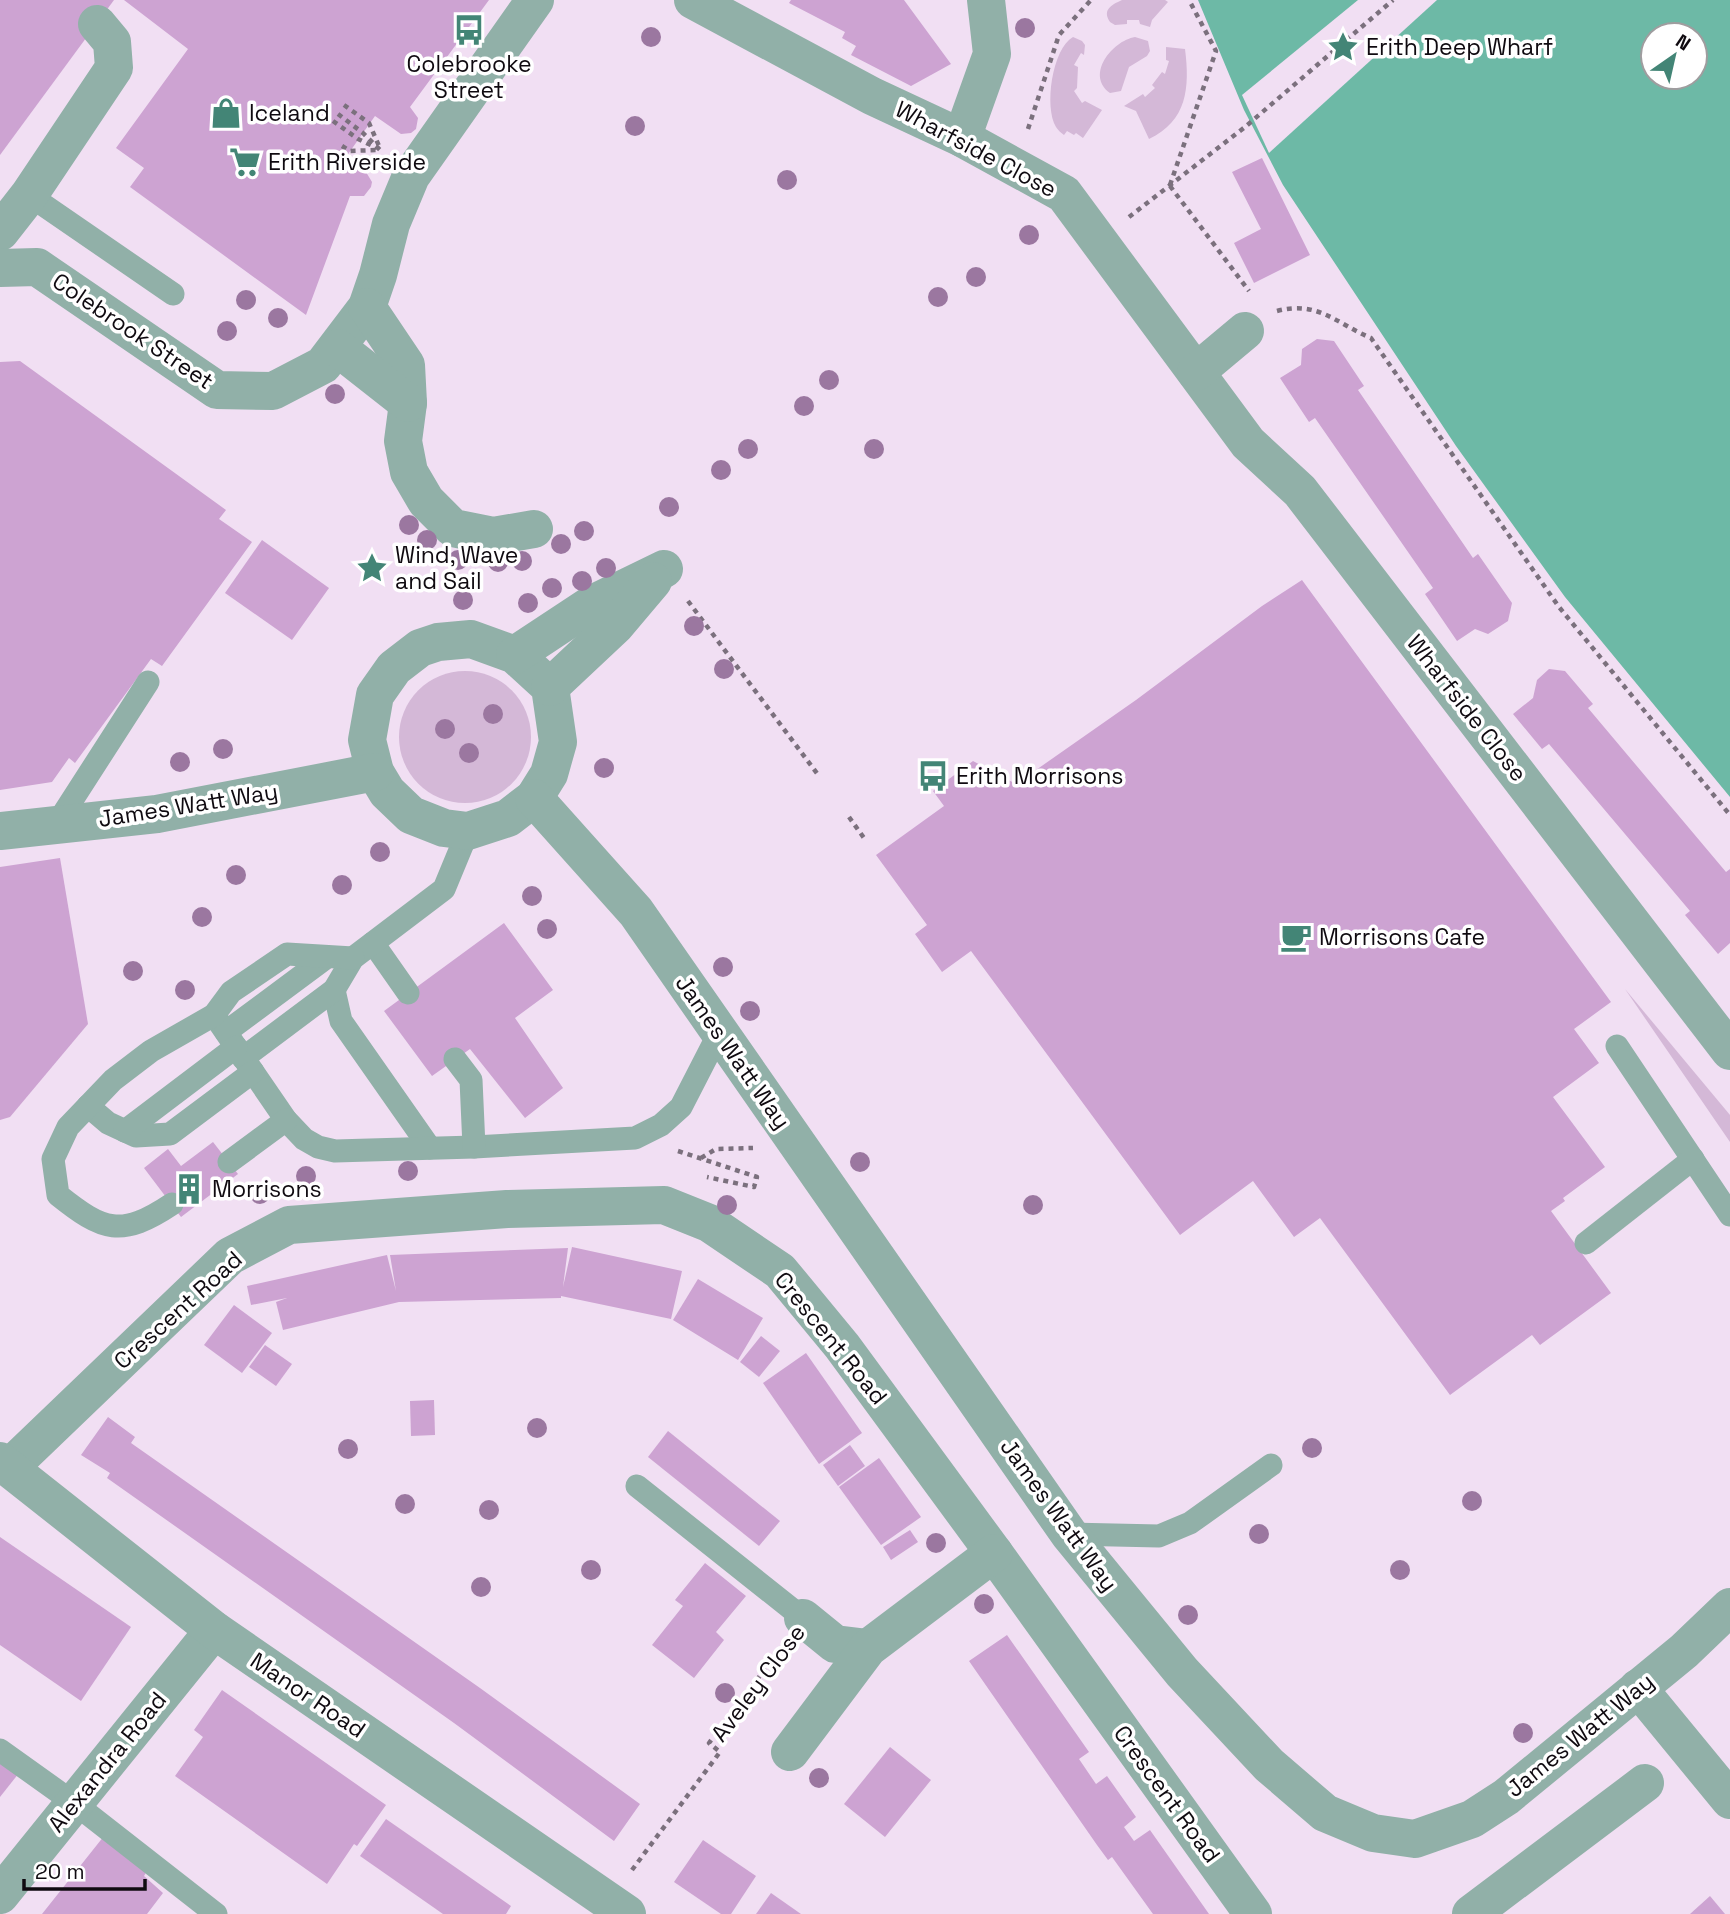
<svg xmlns="http://www.w3.org/2000/svg" width="1730" height="1914" viewBox="0 0 1730 1914" font-family="'Space Grotesk',sans-serif">
  <style>
    .green { fill: #d4b8d7 }
    .water { fill: #6db9a6; fill-rule: evenodd }
    .pier { fill: #f1dff3 }
    .building { fill: #cda3d2 }
    .lines { fill: none; stroke-linecap: round; stroke-linejoin: round }
    .path { stroke: #7b707d; stroke-width: 4.5; stroke-dasharray: 5 5; stroke-linecap: butt }
    .service { stroke: #91b0a8; stroke-width: 23 }
    .minor { stroke: #91b0a8; stroke-width: 38 }
    .tertiary { stroke: #91b0a8; stroke-width: 38 }
    .tree { fill: #9b77a0 }
    .labels { text-anchor: middle; dominant-baseline: central; stroke-width: 7; stroke-linejoin: round; paint-order: stroke }
    .poi-label { font-size: 23px; fill: #0f0a10; stroke: #fff; text-anchor: start }
    .street-label { font-size: 23px; fill: #0f0a10; stroke: #fff }
  </style>
  <rect width="100%" height="100%" fill="#f1dff3"/>
  <g class="green">
    <path d="M 1122,0 L 1165,0 L 1168,2 L 1152,20 L 1150,27 L 1140,24 L 1139,20 L 1127,20 L 1127,24 L 1115,25 L 1110,22 C 1102,10 1111,5 1122,0 Z"/>
    <path d="M 1073,37 L 1082,41 L 1085,45 L 1084,55 L 1081,53 L 1074,65 L 1078,67 L 1077,88 L 1074,91 L 1082,103 L 1085,101 L 1102,110 L 1083,138 L 1076,133 L 1074,135 L 1067,131 L 1064,135 C 1061,133 1058,130 1056,127 C 1044,107 1052,49 1073,37 Z"/>
    <path d="M 1135,37 L 1148,41 L 1150,51 L 1147,56 L 1129,67 L 1121,91 L 1110,93 C 1085,75 1112,41 1135,37 Z"/>
    <path d="M 1166,47 L 1185,49 C 1190,88 1187,121 1149,139 L 1136,111 L 1124,106 L 1143,94 L 1145,97 L 1155,88 L 1152,85 L 1162,72 L 1165,74 L 1169,61 L 1166,60 Z"/>
    <circle cx="465" cy="737" r="66"/>
    <polygon points="1625,989 1730,1115 1730,1142"/>
  </g>
  <path class="water" d="M 1198,0 L 1730,0 L 1730,797 L 1565,597 L 1456,446 L 1283,185 L 1244,110 ZM 1653,35 L 1695,35 L 1695,77 L 1653,77 Z"/>
  <polygon class="pier" points="1358,0 1437,0 1269,153 1242,95"/>
  <g class="building">
    <polygon points="0,0 114,0 0,155"/>
    <polygon points="124,0 489,0 410,107 418,118 416,129 411,133 401,134 375,116 346,157 366,172 372,182 371,187 364,196 350,196 306,315 130,187 144,168 116,148 188,49"/>
    <polygon points="791,0 904,0 951,64 911,86 851,55 856,46 842,38 845,32 789,3"/>
    <polygon points="1262,158 1310,255 1254,283 1234,243 1261,229 1232,172"/>
    <polygon points="1317,339 1334,341 1364,386 1358,390 1473,558 1478,554 1512,603 1508,621 1488,634 1475,629 1457,641 1425,594 1433,588 1315,418 1309,422 1280,378 1301,365 1302,349"/>
    <polygon points="20,361 226,510 219,519 252,542 162,666 151,659 75,763 69,758 52,782 0,790 0,362"/>
    <polygon points="262,540 329,588 292,640 225,593"/>
    <polygon points="1302,580 1611,1002 1574,1029 1599,1063 1553,1097 1605,1167 1563,1198 1565,1201 1551,1211 1611,1293 1540,1345 1532,1335 1450,1395 1320,1218 1294,1237 1253,1181 1180,1235 971,951 942,972 915,934 927,925 876,855 944,806 933,791 973,761 1016,784 1136,700 1262,606"/>
    <polygon points="1549,669 1565,671 1593,704 1588,708 1726,872 1730,869 1730,943 1718,954 1685,915 1690,911 1549,744 1542,749 1513,714 1533,698 1537,680"/>
    <polygon points="60,858 88,1024 10,1117 0,1120 0,867"/>
    <polygon points="504,923 553,990 515,1018 563,1088 525,1118 470,1049 432,1076 384,1011"/>
    <polygon points="213,1142 238,1174 181,1217 144,1168 168,1149 181,1166"/>
    <polygon points="572,1247 682,1271 671,1319 561,1296 561,1298 399,1302 283,1330 276,1302 287,1298 251,1305 247,1286 387,1255 396,1291 390,1255 568,1248 563,1287"/>
    <polygon points="698,1279 763,1318 738,1360 673,1320"/>
    <polygon points="234,1305 272,1333 242,1373 204,1345"/>
    <polygon points="761,1336 780,1351 759,1377 740,1362"/>
    <polygon points="265,1345 292,1364 276,1386 249,1367"/>
    <polygon points="806,1353 862,1433 819,1464 763,1383"/>
    <polygon points="434,1400 435,1435 411,1436 410,1401"/>
    <polygon points="108,1417 135,1437 131,1443 480,1688 640,1804 614,1841 454,1723 107,1478 110,1473 81,1455"/>
    <polygon points="668,1431 780,1521 759,1546 648,1457"/>
    <polygon points="850,1445 865,1466 838,1486 823,1465"/>
    <polygon points="879,1458 921,1517 881,1545 839,1487"/>
    <polygon points="910,1530 918,1542 891,1560 883,1547"/>
    <polygon points="0,1537 131,1627 81,1701 0,1645"/>
    <polygon points="705,1563 746,1596 716,1632 724,1640 694,1678 652,1645 683,1606 675,1600"/>
    <polygon points="1007,1635 1089,1752 1079,1759 1096,1784 1107,1776 1136,1817 1124,1827 1134,1841 1150,1830 1209,1914 1153,1914 1112,1857 1108,1860 1097,1845 969,1661"/>
    <polygon points="222,1690 386,1805 357,1846 354,1844 327,1884 175,1776 203,1737 194,1730"/>
    <polygon points="890,1747 931,1780 885,1837 844,1804"/>
    <polygon points="0,1757 19,1773 0,1797"/>
    <polygon points="386,1819 511,1906 506,1914 443,1914 360,1856"/>
    <polygon points="104,1836 148,1869 144,1876 163,1893 147,1914 42,1914"/>
    <polygon points="703,1840 756,1876 731,1914 721,1914 674,1882"/>
    <polygon points="771,1893 801,1914 756,1914"/>
    <polygon points="1710,1896 1725,1914 1690,1914"/>
  </g>
  <g class="lines">
    <g class="path">
      <polyline points="344,105 369,123 379,146"/>
      <polyline points="338,114 363,133 380,150"/>
      <polyline points="333,121 358,139 377,148"/>
      <polyline points="1028,129 1059,35 1091,0"/>
      <polyline points="342,146 350,151 378,150"/>
      <polyline points="1170,185 1216,51 1189,0"/>
      <polyline points="1170,186 1249,291"/>
      <polyline points="1129,217 1245,127 1393,0"/>
      <path d="M 1277,311 C 1318,300 1337,324 1371,338 L 1559,607 L 1730,815"/>
      <polyline points="688,601 819,776"/>
      <polyline points="849,817 864,838"/>
      <polyline points="678,1151 757,1177 754,1187 707,1177"/>
      <polyline points="701,1158 716,1149 753,1148"/>
      <polyline points="632,1870 720,1752 709,1743 781,1648"/>
    </g>
    <g class="service">
      <polyline points="29,195 173,294"/>
      <polyline points="56,825 148,682"/>
      <polyline points="373,943 408,993"/>
      <polyline points="334,990 341,1021 430,1148"/>
      <polyline points="214,1015 286,1120 304,1139 318,1147 335,1151 474,1147 635,1138 661,1125 681,1107 719,1033"/>
      <polyline points="226,1032 327,957"/>
      <polyline points="1617,1046 1730,1215"/>
      <polyline points="243,1058 334,990 353,958 444,889 468,831"/>
      <polyline points="455,1059 471,1080 474,1147"/>
      <polyline points="88,1106 108,1123 136,1136 170,1134 253,1072"/>
      <polyline points="125,1131 236,1047"/>
      <polyline points="229,1162 286,1120"/>
      <path d="M 172,1204 C 121,1238 103,1231 58,1195 L 53,1159 L 68,1127 L 113,1080 L 151,1051 L 214,1015 L 231,992 L 287,954 L 353,958"/>
      <polyline points="1586,1243 1693,1159"/>
      <polyline points="637,1486 803,1618"/>
      <polyline points="1069,1534 1159,1536 1190,1523 1271,1465"/>
      <polyline points="0,1750 74,1803 216,1914"/>
    </g>
    <g class="minor">
      <polyline points="693,0 872,96 962,138 1064,194 1248,443 1300,491 1730,1051"/>
      <polyline points="962,138 992,54 986,0"/>
      <polyline points="0,232 29,195 114,68 112,42 97,24"/>
      <polyline points="0,268 37,267 217,390 273,391 323,365 367,307 378,275 391,224 411,176 535,0"/>
      <polyline points="367,307 406,365 408,403 403,441 409,472 426,501 453,528 493,536 534,529"/>
      <polyline points="338,348 408,403"/>
      <polyline points="1196,372 1245,331"/>
      <polygon points="471,639 515,655 550,687 558,742 549,774 534,798 508,818 468,831 444,828 411,815 387,792 375,772 367,740 375,695 394,668 420,648 438,642"/>
      <polyline points="515,655 592,604 664,569"/>
      <polyline points="550,687 615,626 653,581"/>
      <polyline points="534,798 636,912 1069,1534 1182,1672 1269,1765 1325,1813 1373,1833 1415,1839 1472,1819 1506,1797 1684,1651 1730,1607"/>
      <polyline points="0,831 157,814 375,772"/>
      <polyline points="9,1468 230,1256 289,1225 507,1209 664,1205 709,1223 780,1271 842,1346 994,1553 1253,1914"/>
      <polyline points="803,1618 835,1644 868,1648"/>
      <polyline points="1638,1688 1730,1800"/>
      <polyline points="790,1752 868,1648 994,1553"/>
      <polyline points="0,1895 214,1630"/>
      <polyline points="1471,1914 1645,1783"/>
    </g>
    <polyline class="tertiary" points="0,1461 214,1630 627,1914"/>
  </g>
  <g class="tree">
    <circle cx="1025" cy="28" r="10"/>
    <circle cx="651" cy="37" r="10"/>
    <circle cx="635" cy="126" r="10"/>
    <circle cx="787" cy="180" r="10"/>
    <circle cx="1029" cy="235" r="10"/>
    <circle cx="976" cy="277" r="10"/>
    <circle cx="938" cy="297" r="10"/>
    <circle cx="246" cy="300" r="10"/>
    <circle cx="278" cy="318" r="10"/>
    <circle cx="227" cy="331" r="10"/>
    <circle cx="829" cy="380" r="10"/>
    <circle cx="335" cy="394" r="10"/>
    <circle cx="804" cy="406" r="10"/>
    <circle cx="748" cy="449" r="10"/>
    <circle cx="874" cy="449" r="10"/>
    <circle cx="721" cy="470" r="10"/>
    <circle cx="669" cy="507" r="10"/>
    <circle cx="409" cy="525" r="10"/>
    <circle cx="584" cy="531" r="10"/>
    <circle cx="427" cy="540" r="10"/>
    <circle cx="561" cy="544" r="10"/>
    <circle cx="458" cy="560" r="10"/>
    <circle cx="522" cy="561" r="10"/>
    <circle cx="498" cy="562" r="10"/>
    <circle cx="606" cy="568" r="10"/>
    <circle cx="582" cy="581" r="10"/>
    <circle cx="552" cy="588" r="10"/>
    <circle cx="463" cy="600" r="10"/>
    <circle cx="528" cy="603" r="10"/>
    <circle cx="694" cy="626" r="10"/>
    <circle cx="724" cy="669" r="10"/>
    <circle cx="493" cy="714" r="10"/>
    <circle cx="445" cy="729" r="10"/>
    <circle cx="223" cy="749" r="10"/>
    <circle cx="469" cy="753" r="10"/>
    <circle cx="180" cy="762" r="10"/>
    <circle cx="604" cy="768" r="10"/>
    <circle cx="380" cy="852" r="10"/>
    <circle cx="236" cy="875" r="10"/>
    <circle cx="342" cy="885" r="10"/>
    <circle cx="532" cy="896" r="10"/>
    <circle cx="202" cy="917" r="10"/>
    <circle cx="547" cy="929" r="10"/>
    <circle cx="723" cy="967" r="10"/>
    <circle cx="133" cy="971" r="10"/>
    <circle cx="185" cy="990" r="10"/>
    <circle cx="750" cy="1011" r="10"/>
    <circle cx="860" cy="1162" r="10"/>
    <circle cx="408" cy="1171" r="10"/>
    <circle cx="306" cy="1176" r="10"/>
    <circle cx="260" cy="1194" r="10"/>
    <circle cx="727" cy="1205" r="10"/>
    <circle cx="1033" cy="1205" r="10"/>
    <circle cx="537" cy="1428" r="10"/>
    <circle cx="1312" cy="1448" r="10"/>
    <circle cx="348" cy="1449" r="10"/>
    <circle cx="1472" cy="1501" r="10"/>
    <circle cx="405" cy="1504" r="10"/>
    <circle cx="489" cy="1510" r="10"/>
    <circle cx="1259" cy="1534" r="10"/>
    <circle cx="936" cy="1543" r="10"/>
    <circle cx="591" cy="1570" r="10"/>
    <circle cx="1400" cy="1570" r="10"/>
    <circle cx="481" cy="1587" r="10"/>
    <circle cx="984" cy="1604" r="10"/>
    <circle cx="1188" cy="1615" r="10"/>
    <circle cx="725" cy="1693" r="10"/>
    <circle cx="1523" cy="1733" r="10"/>
    <circle cx="819" cy="1778" r="10"/>
  </g>
  <defs>
    <symbol id="bus-bare" viewBox="-9 -9 18 18"><path d="M-5-6H5V4H4V6H2V4H-2V6H-4V4H-5ZM-3.5-4V0h7V-4ZM-3.5 1.2v1.5H-2V1.2ZM2 1.2v1.5H3.5V1.2Z" fill="#438576" stroke="#fff" stroke-width="2.5" paint-order="stroke"/></symbol>
    <symbol id="sight-bare" viewBox="-9 -9 18 18"><path d="M0-6L1.8-2.2L6-1.7L2.9 1.2L3.7 5.4L0 3.3L-3.7 5.4L-2.9 1.2L-6-1.7L-1.8-2.2Z" fill="#438576" stroke="#fff" stroke-width="2.5" paint-order="stroke"/></symbol>
    <symbol id="shop-bare" viewBox="-9 -9 18 18"><path d="M-5-2.5h2.3a2.7 3.5 0 0 1 5.4 0H5L5.5 6h-11ZM-1.5-2.5h3a1.5 2.3 0 0 0-3 0Z" fill="#438576" stroke="#fff" stroke-width="2.5" paint-order="stroke"/></symbol>
    <symbol id="supermarket-bare" viewBox="-9 -9 18 18"><path d="M-6-5.5h2.5l.6 2H6L4.5 2H-2.5L-4.4-4H-6ZM-1.5 3.2a1.3 1.3 0 1 0 .1 0ZM3 3.2a1.3 1.3 0 1 0 .1 0Z" fill="#438576" stroke="#fff" stroke-width="2.5" paint-order="stroke"/></symbol>
    <symbol id="cafe-bare" viewBox="-9 -9 18 18"><path d="M-5.5-4.5H6V0H3Q3 3.5 0 3.5H-2.5Q-5.5 3.5-5.5 0ZM3-3.2v2h1.7v-2ZM-6 4.5H4V6H-6Z" fill="#438576" stroke="#fff" stroke-width="2.5" paint-order="stroke"/></symbol>
    <symbol id="building-bare" viewBox="-9 -9 18 18"><path d="M-4-6H4V6H1V3H-1V6H-4ZM-2.5-4.3h1.7v1.8h-1.7ZM.8-4.3h1.7v1.8H.8ZM-2.5-1h1.7V.8h-1.7ZM.8-1h1.7V.8H.8Z" fill="#438576" stroke="#fff" stroke-width="2.5" paint-order="stroke"/></symbol>
  </defs>
  <g fill-rule="evenodd">
    <use href="#bus-bare" x="447" y="8" width="44" height="44"/>
    <use href="#sight-bare" x="1321" y="25" width="44" height="44"/>
    <use href="#shop-bare" x="204" y="91" width="44" height="44"/>
    <use href="#supermarket-bare" x="223" y="140" width="44" height="44"/>
    <use href="#sight-bare" x="350" y="546" width="44" height="44"/>
    <use href="#bus-bare" x="911" y="754" width="44" height="44"/>
    <use href="#cafe-bare" x="1274" y="915" width="44" height="44"/>
    <use href="#building-bare" x="167" y="1167" width="44" height="44"/>
  </g>
  <g class="labels">
    <g class="poi-label">
      <text x="1366" y="47">Erith Deep Wharf</text>
      <text x="469" y="64" text-anchor="middle">Colebrooke<tspan x="469" dy="26">Street</tspan></text>
      <text x="249" y="113">Iceland</text>
      <text x="268" y="162">Erith Riverside</text>
      <text x="395" y="555">Wind, Wave<tspan x="395" dy="26">and Sail</tspan></text>
      <text x="956" y="776">Erith Morrisons</text>
      <text x="1319" y="937">Morrisons Cafe</text>
      <text x="212" y="1189">Morrisons</text>
    </g>
    <g class="street-label">
      <text transform="translate(976 149) rotate(28)">Wharfside Close</text>
      <text transform="translate(133 331) rotate(34)">Colebrook Street</text>
      <text transform="translate(1467 708) rotate(52)">Wharfside Close</text>
      <text transform="translate(188 805) rotate(-9)">James Watt Way</text>
      <text transform="translate(733 1052) rotate(55)">James Watt Way</text>
      <text transform="translate(178 1310) rotate(-42)">Crescent Road</text>
      <text transform="translate(831 1338) rotate(51)">Crescent Road</text>
      <text transform="translate(1059 1515) rotate(54)">James Watt Way</text>
      <text transform="translate(758 1683) rotate(-53)">Aveley Close</text>
      <text transform="translate(308 1695) rotate(34)">Manor Road</text>
      <text transform="translate(1580 1735) rotate(-39)">James Watt Way</text>
      <text transform="translate(107 1762) rotate(-51)">Alexandra Road</text>
      <text transform="translate(1167 1794) rotate(54)">Crescent Road</text>
    </g>
  </g>
  <g transform="translate(1674 56) rotate(34)"><circle r="33" fill="#ffffff" stroke="#9f9d9f" stroke-width="2"/>
  <path d="M0-5L12 26L0 18L-12 26Z" fill="#438576"/>
  <text y="-10" font-size="19" font-weight="bold" text-anchor="middle" fill="#0f0a10">N</text>
  </g>
  <path d="M24 1879v10h121v-10" fill="none" stroke="#0f0a10" stroke-width="3.5"/>
  <text x="35" y="1879" font-size="21" fill="#0f0a10" stroke="#ffffff" stroke-width="5" paint-order="stroke">20 m</text>
</svg>
